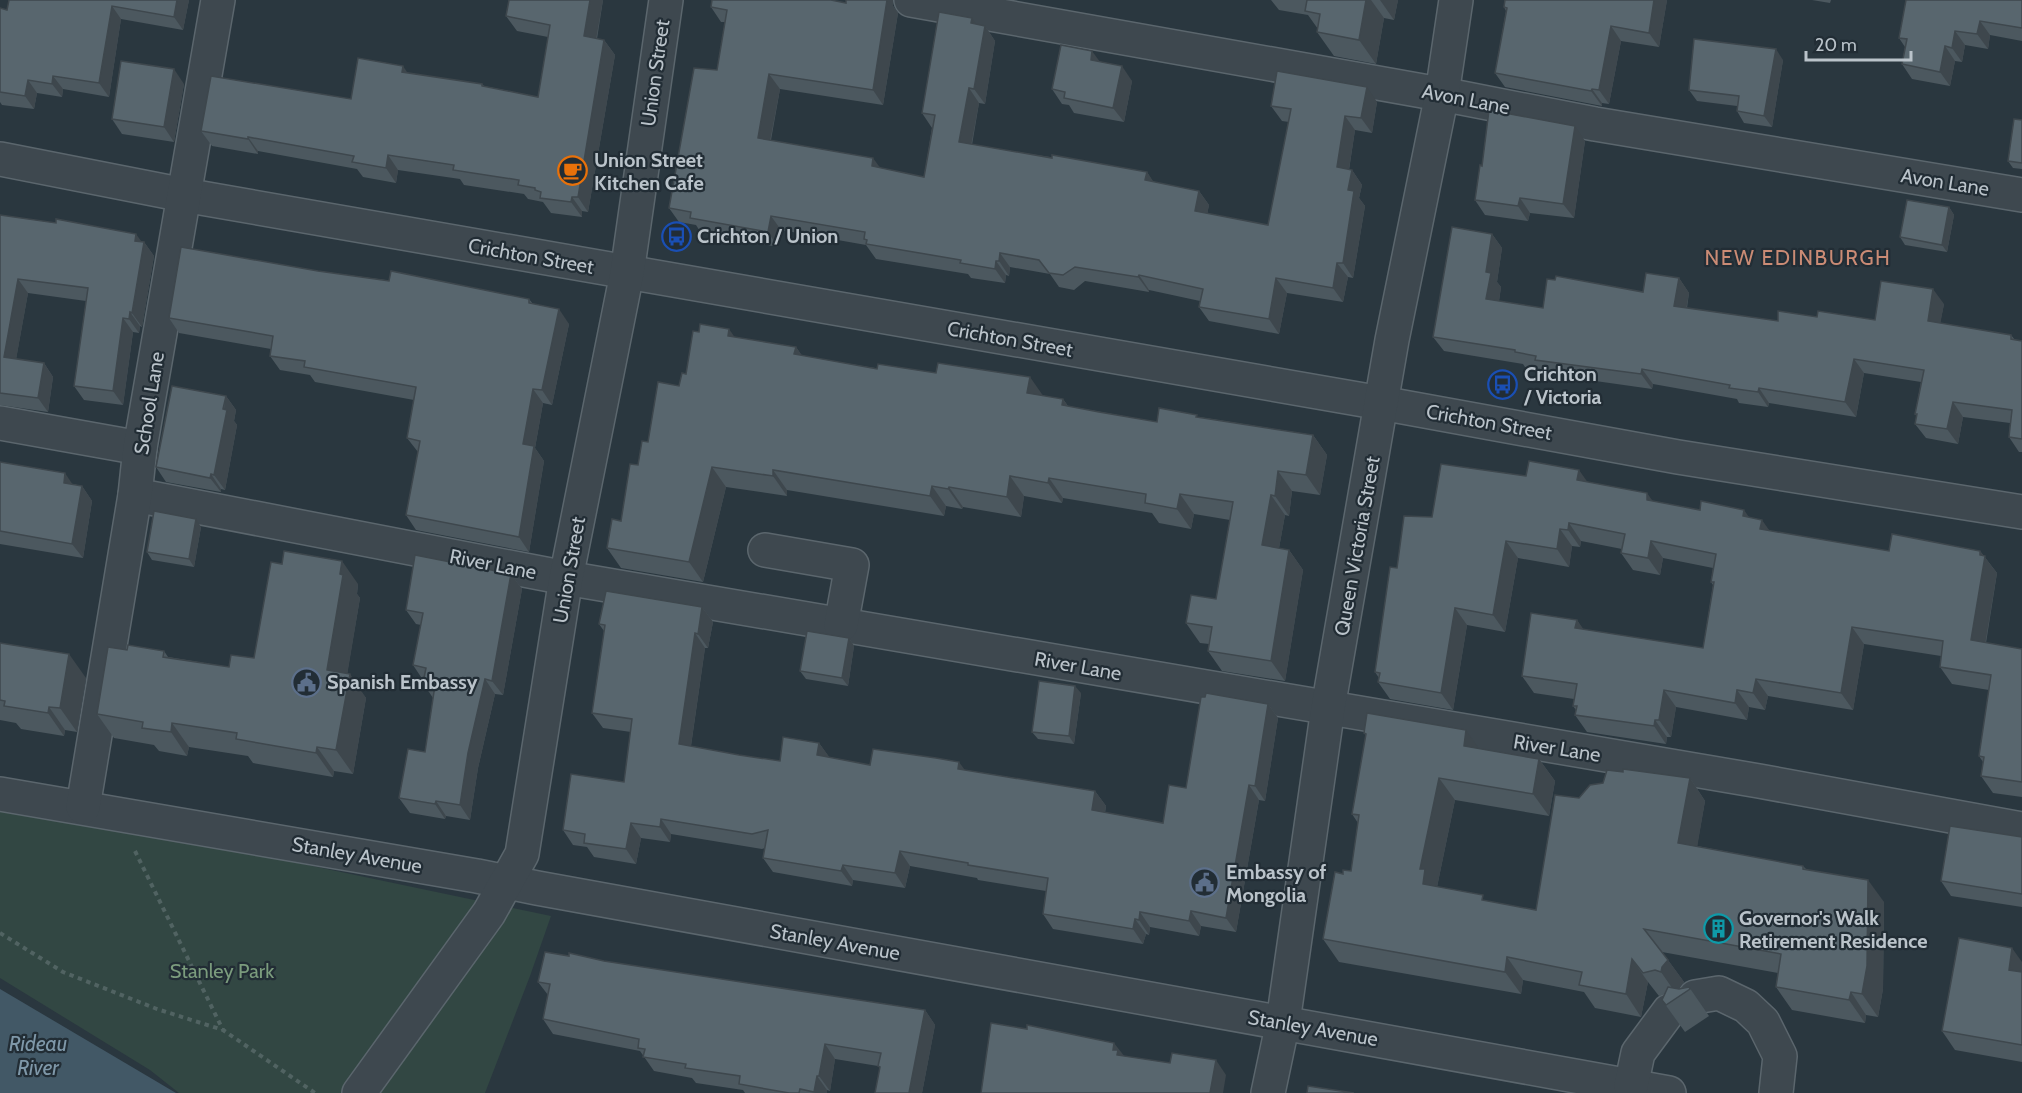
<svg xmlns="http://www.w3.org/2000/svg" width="2022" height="1093" viewBox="0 0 2022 1093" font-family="Cabin,sans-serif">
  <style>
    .green { fill: #324743 }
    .water { fill: #425866 }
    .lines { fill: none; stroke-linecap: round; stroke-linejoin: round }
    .minor-casing { stroke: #5b666d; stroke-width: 36 }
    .path { stroke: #516362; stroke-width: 4; stroke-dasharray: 4.5 4.5; stroke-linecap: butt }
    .minor { stroke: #3e484f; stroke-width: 33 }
    .wall { fill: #4c585f }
    .shaded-wall { fill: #3e474d }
    .building { fill: #58666e; stroke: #3e474d; stroke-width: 1.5 }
    .labels { text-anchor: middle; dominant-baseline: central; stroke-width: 4.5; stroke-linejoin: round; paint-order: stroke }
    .street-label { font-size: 20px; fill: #bac3ca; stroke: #222d35 }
    .poi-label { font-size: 20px; font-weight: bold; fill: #bac3ca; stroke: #222d35; text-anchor: start }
    .park-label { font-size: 20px; fill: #7b9c7d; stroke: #222d35 }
    .neighbourhood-label { font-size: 21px; letter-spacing: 1.5px; fill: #ca8b75; stroke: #222d35 }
    .water-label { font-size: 21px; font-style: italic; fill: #7f98a9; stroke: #222d35 }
  </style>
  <rect width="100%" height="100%" fill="#2a373f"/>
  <polygon class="green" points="0,805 64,814 551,916 530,976 485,1093 179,1093 150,1070 0,978"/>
  <polygon class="water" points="0,989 176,1093 0,1093"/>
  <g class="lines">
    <defs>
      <g id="minor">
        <polyline points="911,0 1462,98 1595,124 2022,195"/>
        <polyline points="0,159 184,195 1381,403 1678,457 2022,512"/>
        <polyline points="0,423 140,448"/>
        <polyline points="135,495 566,578 1759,781 2022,829"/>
        <polyline points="765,550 852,565 841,625"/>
        <polyline points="0,794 477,876 537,888 1669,1093"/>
        <polyline points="83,807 135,495 140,448 218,0"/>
        <polyline points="1695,997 1719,993 1746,1006 1763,1022 1780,1056 1776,1093"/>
        <polyline points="1631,1086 1638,1053 1669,1011"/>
        <polyline points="359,1093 489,913 522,854 566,578 627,273 666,0"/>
        <polyline points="1268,1093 1283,1022 1328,708 1392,340 1442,94 1456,0"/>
      </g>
    </defs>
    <use href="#minor" class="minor-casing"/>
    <g class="path">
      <polyline points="135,851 223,1030"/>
      <polyline points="0,933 63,972 157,1009 223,1030 315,1093"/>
    </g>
    <use href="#minor" class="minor"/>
  </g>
  <g class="wall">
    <polygon points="9,0 189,0 183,30 121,19 109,97 63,89 62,97 37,93 34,109 2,105 0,102 0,8 7,10"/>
    <polygon points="509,0 603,0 597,39 604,40 615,55 588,212 582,211 582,217 551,213 543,202 528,199 524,194 464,185 460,179 398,170 396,183 363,177 357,169 258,151 258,154 212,146 201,131 351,99 408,73 482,84 484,86 538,97 548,37 517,31 506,16"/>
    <polygon points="846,0 893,0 893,6 898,13 883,105 780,89 771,140 880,168 924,177 932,128 922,113 976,24 985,26 995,41 985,104 979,103 972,145 1147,172 1153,182 1199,191 1209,205 1207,214 1268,225 1289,122 1282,121 1271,106 1377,102 1372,133 1355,130 1349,170 1352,170 1362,185 1359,198 1365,206 1353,278 1348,277 1343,302 1287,293 1279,334 1209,321 1199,307 1200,301 1149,290 1149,292 1085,281 1074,290 1059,287 1050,274 1010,267 1009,276 1006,275 1005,283 971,278 968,274 876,259 866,245 781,230 778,247 701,233 696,225 679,222 669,208 717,70 725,22 721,22 711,7 846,3"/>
    <polygon points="1271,0 1398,0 1394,20 1384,18 1376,64 1334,56 1317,32 1318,29 1308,15 1279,10"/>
    <polygon points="1505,0 1667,0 1659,47 1621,41 1609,104 1602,103 1602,106 1505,87 1495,73 1506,11 1504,7"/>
    <polygon points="1812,0 1831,0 1830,3"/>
    <polygon points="2022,0 2022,41 1990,35 1988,49 1965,45 1962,62 1955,61 1950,86 1912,79 1902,64 1905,47 1899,38"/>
    <polygon points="1783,60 1772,127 1744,123 1737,111 1737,106 1697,101 1689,90"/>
    <polygon points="1100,62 1132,81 1124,122 1074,113 1069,105 1062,104 1052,89"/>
    <polygon points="184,84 174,142 122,134 112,119"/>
    <polygon points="2022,120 2022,169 2013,168 2008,161"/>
    <polygon points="1585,141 1574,218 1530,213 1528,221 1485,215 1475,200 1482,166"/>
    <polygon points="1949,207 1954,215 1947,252 1905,245 1900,237"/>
    <polygon points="0,215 144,242 154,256 142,327 140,326 139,333 133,332 123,405 84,400 74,386 86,301 28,293 16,359 44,363 53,377 48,412 0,405"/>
    <polygon points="1492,234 1502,248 1497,282 1501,287 1499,301 1543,308 1643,292 1679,278 1689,293 1687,308 1778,321 1817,317 1875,320 1944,304 1940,323 2011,335 2015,340 2022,341 2022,452 2019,452 2009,437 2010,423 1963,417 1958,444 1926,438 1915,424 1917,417 1915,414 1921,382 1864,373 1856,417 1769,403 1768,407 1739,403 1737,399 1653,384 1652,389 1546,374 1543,370 1525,367 1523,364 1444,351 1433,337"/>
    <polygon points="318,271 529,299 533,304 569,324 552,405 543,403 535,448 544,461 529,552 416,530 406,515 418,452 407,438 414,400 315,382 310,375 280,370 270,356 271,349 179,333 169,318"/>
    <polygon points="735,337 796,347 802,356 1063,399 1068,406 1157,422 1199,417 1313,435 1327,455 1320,495 1292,491 1289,516 1285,515 1279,548 1289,550 1303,570 1285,681 1222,671 1208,651 1209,644 1200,643 1186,623 1216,599 1230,520 1194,514 1191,529 1159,523 1152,513 1063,498 1062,503 1024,496 1021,517 963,507 962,509 946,506 944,516 787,490 787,496 726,487 703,582 621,568 607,548 621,521 638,465 648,442 686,374"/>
    <polygon points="226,396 236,410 234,421 237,425 225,490 221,489 221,492 166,482 156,467"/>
    <polygon points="0,462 73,484 82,486 92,501 83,558 0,544"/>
    <polygon points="1526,476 1587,482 1653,501 1700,510 1749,517 1770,531 1889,551 1980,551 1997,573 1986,643 2022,649 2022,797 1993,793 1981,776 1983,762 1979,756 1989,690 1952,684 1940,667 1941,656 1864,644 1853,710 1768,696 1765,710 1749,707 1747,720 1676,707 1671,737 1667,737 1666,744 1587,732 1575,715 1576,710 1573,706 1574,699 1534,693 1522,676 1577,620 1583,630 1703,648 1713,585 1711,582 1713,568 1663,558 1660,575 1633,570 1621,553 1622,549 1581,541 1580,547 1572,546 1569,567 1518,558 1505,632 1467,625 1453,710 1390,699 1378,682 1379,678 1375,672 1397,568 1432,517"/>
    <polygon points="201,527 194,567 152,560 147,552"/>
    <polygon points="511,574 522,589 503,695 495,694 478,768 470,820 446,816 445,819 410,813 399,798 425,752 433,698 423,683 423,680 413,665 421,625 416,624 406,610"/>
    <polygon points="358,584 357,594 360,598 347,674 366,698 353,774 334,771 333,777 253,763 248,756 189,747 187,756 159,751 154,745 114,738 97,714 127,650 164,651 168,657 229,667 254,658"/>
    <polygon points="702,607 713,622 708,648 705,648 691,746 739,755 780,761 819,743 829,757 870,765 965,770 1095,791 1106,806 1105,813 1163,823 1186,788 1268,704 1278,718 1265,801 1259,800 1236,932 1201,926 1199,936 1150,927 1149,935 1146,934 1143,944 1053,929 1043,914 1046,891 978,880 977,878 910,866 905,888 853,880 852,886 773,872 763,858 765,848 762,849 671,834 670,842 641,838 636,864 594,857 587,847 573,845 563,830 624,782 631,732 603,728 592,713 604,631 599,624"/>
    <polygon points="849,638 854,646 848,686 806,679 800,671"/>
    <polygon points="0,643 86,678 77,732 65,730 64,736 21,729 16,723 0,720"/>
    <polygon points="1081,693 1074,744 1038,739 1032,732"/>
    <polygon points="1364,733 1479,749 1539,759 1555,781 1549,816 1455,800 1437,887 1487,901 1536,910 1579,798 1623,772 1690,778 1705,801 1697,846 1803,866 1806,869 1884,902 1883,989 1878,1017 1866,1015 1865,1023 1792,1010 1776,987 1778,973 1662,952 1684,982 1679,988 1689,987 1709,1016 1685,1032 1662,1000 1665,994 1659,996 1648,982 1641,1017 1595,1008 1584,992 1523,980 1521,994 1339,962 1323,939 1343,874 1351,871 1358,823 1352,814 1366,736"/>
    <polygon points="2022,837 2022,907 1951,896 1941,881"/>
    <polygon points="569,956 925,1010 935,1025 922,1093 875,1093 880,1068 878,1066 835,1059 830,1091 827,1090 827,1093 745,1093 743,1090 696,1083 692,1078 654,1071 640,1051 553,1034 543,1019 548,995 538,982"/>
    <polygon points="2022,962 2022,1062 1955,1050 1942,1031"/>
  </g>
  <g class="shaded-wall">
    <polygon points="177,0 189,0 183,30 174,17"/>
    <polygon points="590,0 603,0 594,51 584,36"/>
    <polygon points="887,0 893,0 893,6 898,13 883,105 873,90"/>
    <polygon points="1366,0 1371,0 1384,18 1376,64 1359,40"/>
    <polygon points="1380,0 1398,0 1394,20"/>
    <polygon points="1654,0 1667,0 1659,47 1649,33"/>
    <polygon points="112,6 121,19 109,97 99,83"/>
    <polygon points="972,18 982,33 971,23"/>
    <polygon points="1980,21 1990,35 1988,49 1977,34"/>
    <polygon points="985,26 995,41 985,104 974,89"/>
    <polygon points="1611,26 1621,41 1609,104 1599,90"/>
    <polygon points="1955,31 1965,45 1962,62 1952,48"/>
    <polygon points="604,40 615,55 588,212 578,197"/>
    <polygon points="1945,46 1955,61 1950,86 1940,72"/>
    <polygon points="1776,49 1783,60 1772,127 1764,116"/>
    <polygon points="1092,51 1103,66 1091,60"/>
    <polygon points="403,66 413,81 402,72"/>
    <polygon points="1122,66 1132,81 1124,122 1113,108"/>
    <polygon points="174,69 184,84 174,142 164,127"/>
    <polygon points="769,74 780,89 768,152 758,138"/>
    <polygon points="53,76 63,89 62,97 52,84"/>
    <polygon points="28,80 37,93 34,109 25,96"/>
    <polygon points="1367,87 1377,102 1372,133 1361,118"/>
    <polygon points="969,88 979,103 969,157 959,142"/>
    <polygon points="1592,89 1602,103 1602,106 1591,91"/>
    <polygon points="1345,116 1355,130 1347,182 1337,167"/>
    <polygon points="1575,126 1585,141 1574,218 1563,204"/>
    <polygon points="248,137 258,151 258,154 248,139"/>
    <polygon points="388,155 398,170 396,183 386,168"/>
    <polygon points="873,158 884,173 872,166"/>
    <polygon points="1352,170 1362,185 1359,198 1365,206 1353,278 1343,263 1348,190"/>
    <polygon points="1147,172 1157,187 1145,180"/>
    <polygon points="1199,191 1209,205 1205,226 1195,211"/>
    <polygon points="572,197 582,211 582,217 571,202"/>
    <polygon points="1520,198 1530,213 1528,221 1518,206"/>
    <polygon points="1949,207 1954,215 1947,252 1942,245"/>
    <polygon points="771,216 781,230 778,247 768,232"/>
    <polygon points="136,234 144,245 144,242 154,256 142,327 132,313 135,241"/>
    <polygon points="1492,234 1502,248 1497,282 1501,287 1497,314 1486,299 1486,272"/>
    <polygon points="1000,253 1010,267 1009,276 999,261"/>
    <polygon points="996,261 1006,275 1005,283 995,269"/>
    <polygon points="1337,263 1348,277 1343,302 1333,288"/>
    <polygon points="1139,275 1149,290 1149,292 1138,277"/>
    <polygon points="1276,278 1287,293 1279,334 1269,319"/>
    <polygon points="1679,278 1689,293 1684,321 1674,306"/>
    <polygon points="18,279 28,293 14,371 4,357"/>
    <polygon points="1933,289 1944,304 1938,336 1928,321"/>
    <polygon points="559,309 569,324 552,405 542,390"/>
    <polygon points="130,312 140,326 139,333 129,319"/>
    <polygon points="123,318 133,332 123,405 113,391"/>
    <polygon points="729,329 743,349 728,336"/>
    <polygon points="796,347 810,367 794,354"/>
    <polygon points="1854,359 1864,373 1856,417 1845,402"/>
    <polygon points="44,363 53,377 48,412 38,398"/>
    <polygon points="1642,369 1653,384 1652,389 1641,374"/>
    <polygon points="1030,377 1044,397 1027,393"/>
    <polygon points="1759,388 1769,403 1768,407 1758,392"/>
    <polygon points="533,389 543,403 535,448 544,461 529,552 519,537 523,444"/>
    <polygon points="226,396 236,410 234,421 237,425 225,490 214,475"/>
    <polygon points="1063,399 1077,419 1062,405"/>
    <polygon points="1953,402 1963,417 1958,444 1947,429"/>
    <polygon points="1313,435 1327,455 1320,495 1306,475"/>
    <polygon points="712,467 726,487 703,582 689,562"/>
    <polygon points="773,470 787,490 787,496 773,476"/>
    <polygon points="1579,470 1591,487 1577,480"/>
    <polygon points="1278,471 1292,491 1289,516 1275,496"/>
    <polygon points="65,473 75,488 64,483"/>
    <polygon points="211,474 221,489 221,492 210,478"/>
    <polygon points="1010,476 1024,496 1021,517 1007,497"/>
    <polygon points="1049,478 1063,498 1062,503 1048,483"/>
    <polygon points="82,486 92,501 83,558 72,544"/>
    <polygon points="932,486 946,506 944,516 930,496"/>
    <polygon points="949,487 963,507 962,509 948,489"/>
    <polygon points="1647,493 1659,510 1647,500"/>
    <polygon points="1180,494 1194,514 1191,529 1177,509"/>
    <polygon points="1271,495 1285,515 1276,565 1262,545"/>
    <polygon points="1744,510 1756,527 1743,516"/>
    <polygon points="196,519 201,527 194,567 189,559"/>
    <polygon points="1762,520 1774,537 1760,529"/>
    <polygon points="1569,523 1581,541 1580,547 1568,530"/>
    <polygon points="1560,529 1572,546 1569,567 1557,549"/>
    <polygon points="1506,541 1518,558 1505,632 1493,615"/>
    <polygon points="1651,541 1663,558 1660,575 1648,558"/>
    <polygon points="1289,550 1303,570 1285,681 1271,661"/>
    <polygon points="1980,551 1997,573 1983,657 1971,640"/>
    <polygon points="342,561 358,584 357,594 360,598 344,694 327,670"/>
    <polygon points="511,574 522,589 503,695 492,681"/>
    <polygon points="702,607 713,622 708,648 698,634"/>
    <polygon points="1455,608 1467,625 1453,710 1441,693"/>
    <polygon points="1577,620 1589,637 1575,628"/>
    <polygon points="1852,627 1864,644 1853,710 1841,693"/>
    <polygon points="695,633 705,648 689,759 679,744"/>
    <polygon points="849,638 854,646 848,686 842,678"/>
    <polygon points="69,654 86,678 77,732 60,708"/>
    <polygon points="350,674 366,698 353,774 336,750"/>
    <polygon points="485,679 495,694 478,768 470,820 460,805 468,753"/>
    <polygon points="1756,679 1768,696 1765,710 1753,693"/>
    <polygon points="1075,686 1081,693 1074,744 1069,736"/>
    <polygon points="1664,690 1676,707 1671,737 1659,720"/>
    <polygon points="1737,690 1749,707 1747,720 1735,703"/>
    <polygon points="1268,704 1278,718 1265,801 1255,786"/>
    <polygon points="49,707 65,730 64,736 48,713"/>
    <polygon points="1655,720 1667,737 1666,744 1654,726"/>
    <polygon points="172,723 189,747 187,756 171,732"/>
    <polygon points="1466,730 1482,753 1464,746"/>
    <polygon points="819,743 830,758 817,755"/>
    <polygon points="317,747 334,771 333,777 316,753"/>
    <polygon points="1539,759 1555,781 1549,816 1533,794"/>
    <polygon points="959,762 970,777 958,769"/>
    <polygon points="1439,778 1455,800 1437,887 1423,884 1420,869"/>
    <polygon points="1690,778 1705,801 1694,866 1678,843"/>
    <polygon points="1249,785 1259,800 1236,932 1226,918"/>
    <polygon points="1095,791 1106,806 1102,825 1092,810"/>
    <polygon points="436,801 446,816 445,819 435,804"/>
    <polygon points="661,819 671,834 670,842 660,827"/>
    <polygon points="631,823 641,838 636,864 626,849"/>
    <polygon points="900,851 910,866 905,888 895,873"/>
    <polygon points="843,865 853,880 852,886 841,871"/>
    <polygon points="1868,880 1884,902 1883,989 1878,1017 1862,994"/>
    <polygon points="1191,911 1201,926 1199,936 1189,921"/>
    <polygon points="1140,912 1150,927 1149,935 1139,920"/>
    <polygon points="1135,919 1146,934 1143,944 1133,929"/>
    <polygon points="2012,948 2022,962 2022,989 2009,970"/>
    <polygon points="1507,957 1523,980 1521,994 1505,972"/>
    <polygon points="1632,959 1648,982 1641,1017 1626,994"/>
    <polygon points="1668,960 1684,982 1678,990 1677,995 1661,972 1662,967"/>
    <polygon points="1851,992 1866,1015 1865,1023 1849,1000"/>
    <polygon points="925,1010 935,1025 922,1093 909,1093"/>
    <polygon points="1114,1043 1125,1057 1127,1070 1113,1050"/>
    <polygon points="825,1044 835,1059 830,1091 819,1076"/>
    <polygon points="1216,1060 1226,1075 1223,1093 1210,1093"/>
    <polygon points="817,1076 827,1090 827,1093 815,1093 814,1092"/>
  </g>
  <g class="building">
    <polygon points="9,0 177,0 174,17 112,6 99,83 53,76 52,84 28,80 25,96 0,92 0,8 7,10"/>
    <polygon points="509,0 590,0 584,36 604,40 578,197 572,197 571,202 540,198 541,192 535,190 535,188 518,185 519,180 453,170 454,165 388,155 386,168 352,162 354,156 248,137 248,139 201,131 211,76 351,99 358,58 403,66 402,72 482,84 482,86 538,97 550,25 506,16"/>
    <polygon points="712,0 831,0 846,3 846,0 887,0 873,90 769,74 758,138 873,158 872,166 924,177 935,115 922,113 939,12 972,18 971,23 985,26 974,89 969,88 959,142 1052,158 1052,155 1147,172 1145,180 1199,191 1195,211 1268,225 1291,109 1271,106 1277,71 1367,87 1361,118 1345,116 1337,167 1352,170 1348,190 1354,191 1343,263 1337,263 1333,288 1276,278 1269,319 1199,307 1203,289 1139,275 1138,277 1075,267 1063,275 1049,273 1039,260 1000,253 999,261 996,261 995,269 960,263 961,260 866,244 867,240 864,239 865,232 771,216 768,232 690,218 691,212 669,208 694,68 717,70 727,10 711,7"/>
    <polygon points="1307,0 1366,0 1359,40 1317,32 1320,14 1305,11"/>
    <polygon points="1505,0 1654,0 1649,33 1611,26 1599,90 1592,89 1591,91 1495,73 1507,8 1504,7"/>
    <polygon points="1906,0 2022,0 2022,28 1980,21 1977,34 1955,31 1952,48 1945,46 1940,72 1902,64 1907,39 1899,38"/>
    <polygon points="1694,39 1776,49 1764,116 1737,111 1739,96 1689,90"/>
    <polygon points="1061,45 1092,51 1091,60 1122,66 1113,108 1064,98 1065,92 1052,89"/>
    <polygon points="121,61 174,69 164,127 112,119"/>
    <polygon points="1489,110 1575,126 1563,204 1520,198 1518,206 1475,200 1480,165 1482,166"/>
    <polygon points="2014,119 2022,120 2022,163 2008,161"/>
    <polygon points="1907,200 1949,207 1942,245 1900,237"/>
    <polygon points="0,215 56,223 56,219 136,234 135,241 144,242 132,313 130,312 129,319 123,318 113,391 74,386 88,288 18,279 4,357 44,363 38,398 0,393"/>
    <polygon points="1452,227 1492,234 1486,272 1491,273 1486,299 1543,308 1547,279 1555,280 1556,276 1643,292 1646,273 1679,278 1674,306 1778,321 1778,311 1817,317 1818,311 1875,320 1881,281 1933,289 1928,321 2011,335 2011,339 2022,341 2022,439 2009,437 2012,410 1953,402 1947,429 1915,424 1917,414 1915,414 1924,370 1854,359 1845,402 1759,388 1758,392 1729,388 1730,385 1642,369 1641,374 1535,360 1536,356 1515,352 1515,350 1433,337"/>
    <polygon points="181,247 318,271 389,281 391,271 529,299 529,303 559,309 542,390 533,389 523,444 534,446 519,537 406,515 420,441 407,438 416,387 304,367 305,361 270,356 273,336 169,318"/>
    <polygon points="700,324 729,329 728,336 796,347 794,354 877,369 878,364 936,373 938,363 1030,377 1027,393 1063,399 1062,405 1099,412 1157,422 1159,408 1197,415 1196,417 1313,435 1306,475 1278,471 1275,496 1271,495 1262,545 1289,550 1271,661 1208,651 1212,627 1186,623 1191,595 1216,599 1233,502 1180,494 1177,509 1145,503 1146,494 1049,478 1048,483 1010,476 1007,497 949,487 948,489 932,486 930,496 773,470 773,476 712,467 689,562 607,548 612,519 621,521 630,464 638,465 642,441 648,442 658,382 679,386 682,373 686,374 693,331 699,332"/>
    <polygon points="172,386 226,396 223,409 227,410 214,475 211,474 210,478 156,467"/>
    <polygon points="1529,461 1579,470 1577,480 1647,493 1647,500 1700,510 1701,501 1744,510 1743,516 1762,520 1760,529 1889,551 1892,534 1980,551 1980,555 1985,556 1971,640 2022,649 2022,782 1981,776 1984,757 1979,756 1991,675 1940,667 1943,641 1852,627 1841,693 1756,679 1753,693 1737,690 1735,703 1664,690 1659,720 1655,720 1654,726 1575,715 1577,706 1573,706 1577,684 1522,676 1531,613 1577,620 1575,628 1703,648 1714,582 1711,582 1716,554 1651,541 1648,558 1621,553 1625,534 1569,523 1568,530 1560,529 1557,549 1506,541 1493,615 1455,608 1441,693 1378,682 1380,673 1375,672 1390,567 1397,568 1404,516 1432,517 1441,464 1526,476"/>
    <polygon points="0,462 65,473 64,483 82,486 72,544 0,531"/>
    <polygon points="154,511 196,519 189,559 147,552"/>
    <polygon points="284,551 342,561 340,574 343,575 327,670 350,674 336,750 317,747 316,753 236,739 237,733 172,723 171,732 142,728 143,722 97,714 108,647 127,650 128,645 164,651 163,657 229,667 231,655 254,658 271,562 282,564"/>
    <polygon points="415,555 511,574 492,681 485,679 468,753 460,805 436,801 435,804 399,798 408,749 425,752 435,685 423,683 426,668 413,665 423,613 406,610"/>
    <polygon points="606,591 702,607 698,634 695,633 679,744 739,755 780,761 783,737 819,743 817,755 870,765 873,749 936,758 959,762 958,769 1095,791 1092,810 1163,823 1169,785 1186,788 1201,697 1205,697 1206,693 1268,704 1255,786 1249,785 1226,918 1191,911 1189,921 1140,912 1139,920 1135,919 1133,929 1043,914 1048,878 968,865 968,863 900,851 895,873 843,865 841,871 763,858 768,830 752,834 661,819 660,827 631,823 626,849 584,843 585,834 563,830 571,774 624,782 632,719 592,713 605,625 599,624"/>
    <polygon points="807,631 849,638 842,678 800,671"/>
    <polygon points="0,643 69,654 60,708 49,707 48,713 4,706 5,701 0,700"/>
    <polygon points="1039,681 1075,686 1069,736 1032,732"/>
    <polygon points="1367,713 1466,730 1464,746 1539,759 1533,794 1439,778 1420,869 1425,869 1423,884 1483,895 1482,900 1536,910 1555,795 1579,798 1590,785 1603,783 1607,770 1623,772 1623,769 1690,778 1678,843 1803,866 1803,869 1868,880 1867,966 1862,994 1851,992 1849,1000 1776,987 1781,954 1644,929 1668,960 1662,967 1661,972 1655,970 1643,973 1632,959 1626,994 1579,985 1582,972 1507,957 1505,972 1323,939 1335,872 1343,874 1343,870 1351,871 1359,815 1352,814 1366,734 1364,733"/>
    <polygon points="1950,826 2022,837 2022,894 1941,881"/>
    <polygon points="1959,938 2012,948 2009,970 2022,972 2022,1045 1942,1031"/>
    <polygon points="545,952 569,956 569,953 604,961 925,1010 909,1093 875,1093 880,1067 878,1066 881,1053 825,1044 819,1076 817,1076 814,1092 800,1089 799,1093 789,1093 739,1084 740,1076 685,1068 686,1064 643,1057 645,1049 638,1048 639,1039 543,1019 550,984 538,982"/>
    <polygon points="1668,987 1679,989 1689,987 1690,989 1666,1005 1662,1000"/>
    <polygon points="991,1023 1027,1029 1027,1025 1114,1043 1113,1050 1118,1050 1117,1055 1170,1063 1172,1053 1216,1060 1210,1093 981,1093"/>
    <polygon points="1308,1086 1354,1093 1307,1093"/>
  </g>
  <defs>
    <symbol id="cafe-ring" viewBox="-11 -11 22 22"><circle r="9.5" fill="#222d35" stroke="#e8710a" stroke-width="1.5"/><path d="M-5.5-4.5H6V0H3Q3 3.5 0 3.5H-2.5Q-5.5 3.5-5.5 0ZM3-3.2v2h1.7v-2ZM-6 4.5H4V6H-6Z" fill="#e8710a"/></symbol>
    <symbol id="bus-ring" viewBox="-11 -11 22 22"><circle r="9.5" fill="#222d35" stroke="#1a4fb4" stroke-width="1.5"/><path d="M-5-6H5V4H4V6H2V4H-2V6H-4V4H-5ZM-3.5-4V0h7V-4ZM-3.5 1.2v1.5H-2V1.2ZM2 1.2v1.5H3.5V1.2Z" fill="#1a4fb4"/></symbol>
    <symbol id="civic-ring" viewBox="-11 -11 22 22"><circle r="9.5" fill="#222d35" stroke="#5c6f8a" stroke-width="1.5"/><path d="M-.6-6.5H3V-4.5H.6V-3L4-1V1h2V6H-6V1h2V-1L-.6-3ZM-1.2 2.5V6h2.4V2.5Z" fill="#5c6f8a"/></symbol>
    <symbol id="building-ring" viewBox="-11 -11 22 22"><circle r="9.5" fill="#222d35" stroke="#0f9aa8" stroke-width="1.5"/><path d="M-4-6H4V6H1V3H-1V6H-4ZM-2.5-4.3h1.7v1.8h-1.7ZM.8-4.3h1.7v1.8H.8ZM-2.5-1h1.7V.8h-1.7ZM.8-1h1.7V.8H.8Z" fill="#0f9aa8"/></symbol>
  </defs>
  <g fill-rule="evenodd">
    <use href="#cafe-ring" x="556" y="154" width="33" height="33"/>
    <use href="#bus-ring" x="660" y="220" width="33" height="33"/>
    <use href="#bus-ring" x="1486" y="368" width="33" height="33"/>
    <use href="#civic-ring" x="290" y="666" width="33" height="33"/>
    <use href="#civic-ring" x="1188" y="866" width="33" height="33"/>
    <use href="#building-ring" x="1702" y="912" width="33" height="33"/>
  </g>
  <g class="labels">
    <g class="street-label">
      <text transform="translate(655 73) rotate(-82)">Union Street</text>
      <text transform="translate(1466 99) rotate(11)">Avon Lane</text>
      <text transform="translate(1945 182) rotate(9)">Avon Lane</text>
      <text transform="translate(531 256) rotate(10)">Crichton Street</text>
      <text transform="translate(1010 339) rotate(10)">Crichton Street</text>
      <text transform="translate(149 403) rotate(-81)">School Lane</text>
      <text transform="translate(1489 422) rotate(10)">Crichton Street</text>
      <text transform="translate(1357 546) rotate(-80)">Queen Victoria Street</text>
      <text transform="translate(493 564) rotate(11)">River Lane</text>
      <text transform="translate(569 570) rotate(-80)">Union Street</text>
      <text transform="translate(1078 666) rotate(10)">River Lane</text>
      <text transform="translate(1557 748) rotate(9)">River Lane</text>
      <text transform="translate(357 855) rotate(10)">Stanley Avenue</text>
      <text transform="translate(835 942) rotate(10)">Stanley Avenue</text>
      <text transform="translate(1313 1028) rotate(10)">Stanley Avenue</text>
    </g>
    <g class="poi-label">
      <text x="594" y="160">Union Street<tspan x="594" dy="23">Kitchen Cafe</tspan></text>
      <text x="697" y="236">Crichton / Union</text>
      <text x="1524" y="374">Crichton<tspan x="1524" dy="23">/ Victoria</tspan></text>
      <text x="327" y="682">Spanish Embassy</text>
      <text x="1226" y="872">Embassy of<tspan x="1226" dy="23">Mongolia</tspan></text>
      <text x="1739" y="918">Governor's Walk<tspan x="1739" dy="23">Retirement Residence</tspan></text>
    </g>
    <g class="park-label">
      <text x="222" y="971">Stanley Park</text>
    </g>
    <g class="neighbourhood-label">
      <text x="1798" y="257">NEW EDINBURGH</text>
    </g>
    <g class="water-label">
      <text x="38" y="1043">Rideau<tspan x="38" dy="24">River</tspan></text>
    </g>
  </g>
  <path d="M1806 51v9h105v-9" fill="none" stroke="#bac3ca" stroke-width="3"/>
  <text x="1815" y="51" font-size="18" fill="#bac3ca" stroke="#222d35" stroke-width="4.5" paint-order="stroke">20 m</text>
</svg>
